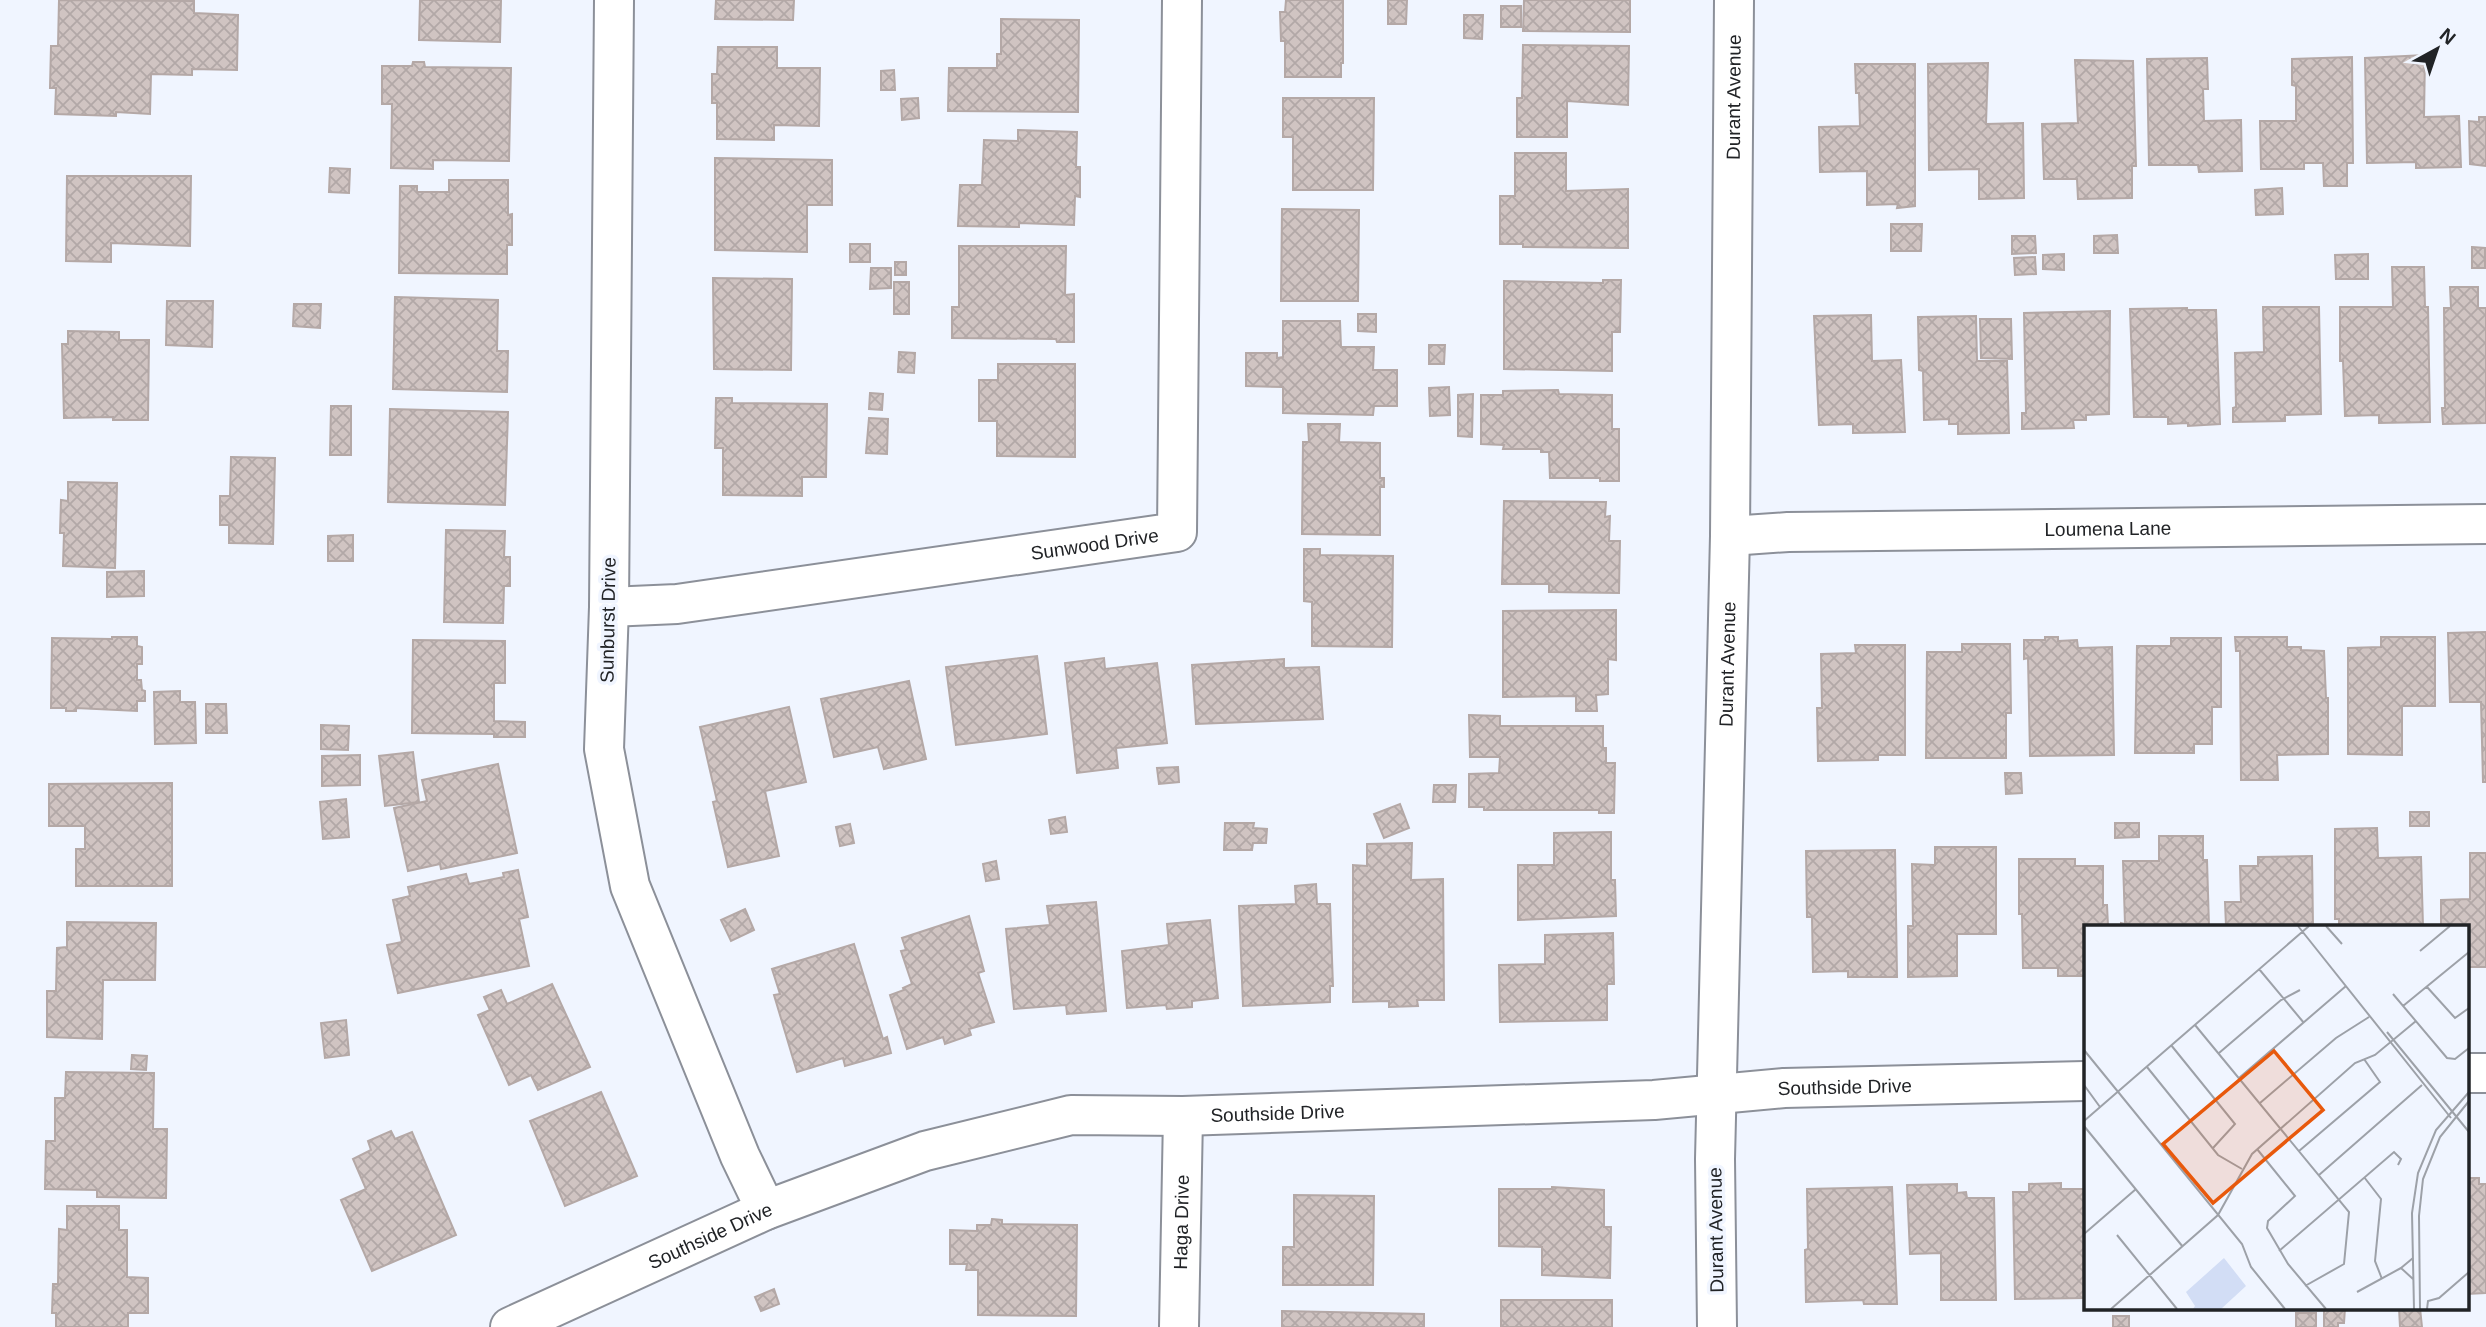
<svg xmlns="http://www.w3.org/2000/svg" width="2486" height="1327" viewBox="0 0 2486 1327" font-family="Arial,sans-serif">
  <style>
    .building { fill: url(#building-cross-hatch); stroke: #b4a8a6; stroke-width: 2 }
    .lines { fill: none; stroke-linecap: round; stroke-linejoin: round }
    .minor-casing { stroke: #8c9099; stroke-width: 42 }
    .minor { stroke: #fff; stroke-width: 38 }
    .labels { text-anchor: middle; dominant-baseline: central; stroke-width: 7; stroke-linejoin: round; paint-order: stroke }
    .street-label { font-size: 19px; fill: #212326; stroke: #f0f5ff }
    .inset-road { fill: none; stroke: #9da1a8; stroke-width: 2 }
    .view { fill: #e8590c; fill-opacity: 0.15; stroke: #e8590c; stroke-width: 3.5 }
    .inset-edge { fill: none; stroke: #212326; stroke-width: 3.5 }
  </style>
  <defs>
    <pattern id="building-cross-hatch" width="8" height="8" patternUnits="userSpaceOnUse" patternTransform="scale(1.75)"><rect width="8" height="8" fill="#d0c4c2"/><path d="M0 0l8 8M0 8l8-8" fill="none" stroke="#b2a8a7"/></pattern>
  </defs>
  <rect width="100%" height="100%" fill="#f0f5ff"/>
  <g class="building">
    <polygon points="59,0 194,1 194,13 238,15 237,70 192,69 192,75 151,74 150,114 116,112 116,116 55,114 56,88 50,88 51,46 58,46"/>
    <polygon points="420,0 501,0 500,42 419,40"/>
    <polygon points="716,0 794,0 793,20 715,19"/>
    <polygon points="1286,0 1343,0 1343,63 1341,63 1341,77 1285,77 1285,41 1281,41 1280,12 1285,12"/>
    <polygon points="1388,0 1407,0 1406,24 1388,24"/>
    <polygon points="1524,0 1630,0 1630,32 1523,31"/>
    <rect x="1501" y="6" width="20" height="21"/>
    <polygon points="1464,15 1483,15 1482,39 1464,38"/>
    <polygon points="1001,19 1079,20 1078,112 948,111 949,68 997,68 997,54 1001,54"/>
    <polygon points="1523,45 1629,46 1628,105 1567,101 1567,137 1517,137 1517,98 1522,98"/>
    <polygon points="718,47 777,47 777,68 820,68 819,126 774,125 774,140 717,139 717,103 712,103 712,74 717,74"/>
    <polygon points="2425,55 2424,117 2459,116 2461,167 2416,168 2416,162 2367,163 2365,58"/>
    <polygon points="2352,57 2353,163 2347,163 2347,186 2324,186 2323,163 2304,163 2304,169 2261,169 2260,121 2296,121 2296,86 2292,85 2292,59"/>
    <polygon points="2207,58 2208,89 2203,89 2204,121 2241,120 2242,171 2199,172 2198,165 2149,165 2147,59"/>
    <polygon points="2075,60 2133,61 2136,166 2132,166 2132,198 2078,199 2077,179 2044,179 2042,124 2078,123"/>
    <polygon points="413,62 424,62 425,67 511,68 509,161 433,160 433,169 391,168 392,104 382,104 382,66 412,66"/>
    <polygon points="1988,63 1986,124 2023,123 2024,198 1979,199 1979,169 1929,170 1928,64"/>
    <polygon points="1855,64 1915,64 1915,206 1897,208 1898,204 1867,205 1867,171 1820,172 1819,127 1860,126 1859,93 1856,93"/>
    <polygon points="894,70 895,90 881,90 881,71"/>
    <polygon points="918,98 919,118 902,120 901,99"/>
    <polygon points="1283,98 1374,98 1373,190 1293,190 1293,137 1283,137"/>
    <polygon points="2479,117 2486,117 2486,166 2470,164 2469,121 2479,122"/>
    <polygon points="1018,130 1077,132 1076,167 1080,167 1080,197 1075,196 1074,225 1019,223 1019,227 958,226 960,185 982,185 984,140 1018,141"/>
    <polygon points="1515,153 1566,153 1566,191 1628,189 1628,248 1523,247 1523,244 1500,244 1500,196 1515,196"/>
    <polygon points="715,158 832,160 832,205 807,205 807,252 715,250"/>
    <polygon points="330,168 350,169 349,193 329,192"/>
    <polygon points="67,176 191,176 190,246 111,243 111,262 66,261"/>
    <polygon points="449,180 508,180 508,215 512,214 512,245 507,245 507,274 399,273 400,186 417,186 417,192 449,192"/>
    <polygon points="2282,188 2283,214 2256,215 2255,190"/>
    <polygon points="1282,209 1359,210 1358,301 1281,301"/>
    <polygon points="1891,224 1922,224 1921,251 1891,251"/>
    <polygon points="2117,235 2118,253 2094,253 2094,236"/>
    <polygon points="2012,236 2035,236 2036,253 2012,254"/>
    <rect x="850" y="244" width="20" height="18"/>
    <polygon points="959,246 1066,246 1065,295 1074,294 1074,342 1057,342 1056,339 952,338 952,307 959,307"/>
    <polygon points="2472,247 2485,248 2485,268 2472,268"/>
    <polygon points="2064,254 2064,270 2043,269 2043,255"/>
    <polygon points="2368,254 2368,279 2336,279 2335,255"/>
    <polygon points="2035,257 2036,274 2015,275 2014,258"/>
    <rect x="895" y="262" width="11" height="13"/>
    <polygon points="2392,267 2424,267 2425,307 2428,307 2430,422 2379,423 2379,415 2345,416 2343,361 2340,361 2340,307 2393,307"/>
    <polygon points="871,268 891,268 891,288 870,289"/>
    <polygon points="713,278 792,279 791,370 714,369"/>
    <polygon points="1603,280 1621,280 1620,332 1612,332 1612,371 1504,369 1504,281 1603,283"/>
    <rect x="894" y="282" width="15" height="32"/>
    <polygon points="2450,287 2478,287 2478,308 2486,308 2486,423 2443,424 2442,408 2445,408 2444,308 2451,308"/>
    <polygon points="395,297 498,300 497,351 508,351 507,392 393,389"/>
    <polygon points="167,301 213,301 212,347 166,345"/>
    <polygon points="294,304 321,304 320,328 293,326"/>
    <polygon points="2263,307 2319,307 2321,414 2285,415 2285,421 2233,422 2233,408 2236,407 2235,353 2264,352"/>
    <polygon points="2187,308 2187,310 2216,310 2220,424 2188,426 2188,423 2168,424 2168,417 2134,417 2130,309"/>
    <polygon points="2110,311 2109,414 2086,415 2086,420 2073,420 2074,428 2022,429 2022,413 2026,413 2024,313"/>
    <polygon points="1358,314 1376,314 1376,332 1358,331"/>
    <polygon points="1871,315 1872,361 1901,360 1905,432 1853,433 1853,424 1819,425 1814,316"/>
    <polygon points="1976,316 1977,361 2007,361 2009,433 1958,434 1958,424 1949,424 1949,419 1924,420 1923,371 1919,370 1918,317"/>
    <polygon points="1980,319 2011,319 2012,359 1981,358"/>
    <polygon points="1283,321 1340,321 1341,347 1374,347 1373,370 1397,370 1397,406 1374,406 1373,415 1283,413 1283,387 1246,386 1246,353 1277,353 1277,358 1283,357"/>
    <polygon points="68,331 119,332 119,340 149,340 148,420 113,420 113,417 64,418 62,344 68,344"/>
    <polygon points="1429,345 1445,345 1444,364 1429,364"/>
    <polygon points="899,352 915,353 914,373 898,372"/>
    <polygon points="998,364 1075,364 1075,457 997,456 997,421 979,421 979,380 998,380"/>
    <polygon points="1449,387 1450,415 1430,416 1429,388"/>
    <polygon points="1558,390 1559,394 1612,395 1612,429 1619,429 1619,481 1600,481 1600,478 1550,478 1549,452 1541,452 1541,449 1503,449 1504,445 1481,444 1481,395 1503,395 1503,391"/>
    <polygon points="870,393 883,394 882,410 869,409"/>
    <polygon points="1473,394 1472,437 1458,436 1458,395"/>
    <polygon points="716,398 732,398 732,403 827,404 826,477 802,477 802,496 723,495 723,448 715,448"/>
    <polygon points="331,406 351,406 351,455 330,455"/>
    <polygon points="390,409 508,412 505,505 388,502"/>
    <polygon points="869,418 888,419 887,454 866,453"/>
    <polygon points="1308,424 1340,424 1339,442 1380,443 1380,478 1384,478 1384,487 1380,487 1380,535 1302,534 1303,442 1309,442"/>
    <polygon points="231,457 275,458 273,544 229,543 229,525 220,525 220,496 230,496"/>
    <polygon points="68,482 117,483 115,568 63,566 64,533 60,533 61,500 68,501"/>
    <polygon points="1504,501 1606,502 1605,517 1610,516 1609,541 1620,541 1619,593 1549,592 1549,584 1502,584"/>
    <polygon points="446,530 505,531 504,557 510,557 510,586 504,586 503,623 444,622"/>
    <polygon points="353,535 353,561 328,561 328,536"/>
    <polygon points="1304,549 1320,549 1320,555 1393,556 1392,647 1312,646 1312,602 1304,601"/>
    <polygon points="144,571 144,596 107,597 107,572"/>
    <polygon points="1616,610 1616,660 1608,659 1608,694 1596,695 1597,711 1576,711 1576,696 1503,697 1503,611"/>
    <polygon points="2486,632 2486,782 2483,782 2481,702 2450,702 2448,633"/>
    <polygon points="112,637 137,637 137,646 142,647 142,664 137,664 137,680 141,680 142,690 145,691 145,701 137,701 137,711 76,708 76,711 66,711 66,708 51,708 52,638 112,639"/>
    <polygon points="2045,637 2058,637 2058,641 2077,640 2078,648 2112,647 2114,755 2030,756 2028,658 2024,659 2024,640 2045,640"/>
    <polygon points="2235,637 2287,637 2287,647 2301,647 2301,650 2324,651 2326,698 2328,698 2328,754 2277,755 2278,780 2241,780 2240,651 2236,651"/>
    <polygon points="2381,637 2435,637 2435,706 2402,706 2402,755 2348,754 2348,648 2381,647"/>
    <polygon points="2171,638 2221,638 2221,707 2212,707 2212,744 2194,744 2194,753 2135,753 2137,646 2171,646"/>
    <polygon points="413,640 505,641 505,683 494,683 494,721 525,722 525,737 494,737 494,734 412,733"/>
    <polygon points="1962,644 2010,644 2011,713 2006,713 2006,758 1926,758 1927,652 1962,652"/>
    <polygon points="1855,645 1905,645 1905,755 1878,755 1878,760 1818,761 1817,708 1822,708 1821,654 1856,653"/>
    <polygon points="1037,656 1047,734 956,745 946,667"/>
    <polygon points="1104,658 1105,669 1157,663 1167,743 1116,748 1118,768 1077,773 1065,663"/>
    <polygon points="1284,659 1284,668 1319,667 1323,719 1196,724 1192,665"/>
    <polygon points="909,681 926,759 884,769 878,747 834,757 821,699"/>
    <polygon points="180,691 180,702 195,702 196,743 155,744 154,692"/>
    <polygon points="206,704 226,704 227,733 206,733"/>
    <polygon points="789,707 806,782 765,791 779,856 728,867 713,802 717,801 700,727"/>
    <polygon points="1469,715 1500,716 1500,726 1603,726 1603,748 1606,748 1606,763 1615,763 1614,813 1599,813 1599,810 1484,810 1484,807 1469,807 1469,774 1499,773 1500,757 1470,757"/>
    <polygon points="321,725 349,726 348,750 321,749"/>
    <polygon points="413,752 419,802 385,806 379,756"/>
    <polygon points="360,755 360,785 322,786 322,756"/>
    <polygon points="498,764 517,853 441,869 440,864 408,871 394,808 427,801 422,780"/>
    <polygon points="1178,767 1179,782 1159,784 1157,768"/>
    <polygon points="2005,773 2021,773 2022,793 2006,794"/>
    <polygon points="172,783 172,886 76,886 76,849 85,849 85,826 49,826 49,784"/>
    <polygon points="1434,785 1456,785 1455,802 1433,802"/>
    <polygon points="346,799 349,837 323,839 320,802"/>
    <polygon points="1400,804 1409,828 1384,838 1374,814"/>
    <rect x="2410" y="812" width="19" height="14"/>
    <polygon points="1065,817 1067,832 1051,834 1049,820"/>
    <polygon points="1225,823 1254,823 1253,828 1267,829 1266,843 1253,843 1252,850 1224,850"/>
    <polygon points="2115,823 2139,823 2139,837 2115,838"/>
    <polygon points="850,824 854,843 840,846 836,827"/>
    <polygon points="2377,828 2378,858 2421,857 2423,926 2339,926 2339,919 2335,919 2335,829"/>
    <polygon points="1611,832 1611,880 1615,880 1616,916 1518,920 1518,865 1554,865 1554,833"/>
    <polygon points="2159,836 2203,836 2203,860 2207,860 2209,926 2121,926 2121,923 2125,924 2123,861 2159,861"/>
    <polygon points="1412,843 1411,880 1443,879 1444,1000 1417,1000 1418,1006 1389,1007 1389,1001 1353,1002 1353,865 1367,866 1367,844"/>
    <polygon points="1935,847 1996,847 1996,934 1957,934 1957,976 1908,977 1908,926 1913,926 1912,864 1935,865"/>
    <polygon points="1895,850 1897,977 1848,977 1848,971 1813,972 1812,917 1807,917 1806,851"/>
    <polygon points="2470,853 2486,853 2486,967 2469,967 2469,971 2467,971 2467,926 2441,926 2441,900 2470,899"/>
    <polygon points="2312,856 2313,926 2226,926 2225,902 2241,902 2240,866 2258,866 2258,857"/>
    <polygon points="2019,859 2075,859 2075,866 2103,866 2103,905 2107,905 2108,926 2085,926 2085,976 2058,976 2058,968 2023,968 2022,914 2019,914"/>
    <polygon points="996,861 999,879 986,881 983,864"/>
    <polygon points="518,870 528,917 519,919 529,966 398,993 387,945 402,942 393,900 410,896 408,887 466,874 469,884 504,877 503,873"/>
    <polygon points="1316,884 1317,904 1330,904 1333,986 1330,986 1330,1002 1243,1006 1239,906 1296,904 1295,886"/>
    <polygon points="1096,902 1106,1011 1067,1014 1066,1005 1014,1009 1006,929 1050,925 1047,906"/>
    <polygon points="745,909 754,930 731,941 721,920"/>
    <polygon points="969,916 984,971 978,973 994,1022 969,1029 971,1035 945,1044 943,1037 907,1049 890,995 904,990 903,988 912,984 901,951 906,950 902,938"/>
    <polygon points="1210,920 1218,998 1192,1001 1192,1007 1167,1009 1166,1005 1127,1008 1122,951 1169,945 1167,924"/>
    <polygon points="67,922 156,923 155,980 103,980 102,1039 47,1037 47,991 56,991 57,948 67,947"/>
    <polygon points="1613,933 1614,984 1607,984 1607,1020 1500,1022 1499,965 1545,964 1545,935"/>
    <polygon points="854,944 883,1039 887,1037 891,1053 845,1066 843,1058 797,1072 774,995 780,994 772,969"/>
    <polygon points="552,984 590,1067 538,1090 531,1075 509,1085 478,1015 490,1010 484,997 501,990 507,1004"/>
    <polygon points="346,1020 349,1055 325,1058 321,1023"/>
    <polygon points="132,1055 147,1056 146,1070 131,1069"/>
    <polygon points="66,1072 154,1073 153,1129 167,1129 166,1198 97,1197 97,1190 45,1189 46,1141 55,1141 55,1098 65,1098"/>
    <polygon points="601,1092 637,1176 565,1206 530,1121"/>
    <polygon points="391,1131 395,1139 412,1132 456,1235 372,1271 341,1200 366,1189 353,1159 371,1150 368,1141"/>
    <polygon points="2467,1178 2479,1178 2479,1184 2486,1184 2486,1293 2467,1294"/>
    <polygon points="2061,1183 2061,1189 2085,1189 2085,1298 2015,1299 2013,1192 2029,1192 2029,1184"/>
    <polygon points="1957,1184 1957,1193 1966,1192 1967,1198 1994,1198 1996,1300 1941,1300 1941,1253 1910,1254 1907,1185"/>
    <polygon points="1552,1187 1604,1190 1604,1227 1611,1227 1610,1278 1542,1275 1542,1247 1499,1246 1499,1189 1552,1189"/>
    <polygon points="1892,1187 1897,1304 1864,1304 1863,1300 1806,1302 1805,1250 1808,1249 1807,1189"/>
    <polygon points="1294,1195 1374,1196 1373,1285 1283,1285 1283,1247 1294,1247"/>
    <polygon points="67,1206 119,1206 119,1230 127,1230 127,1277 148,1278 148,1313 128,1313 128,1327 56,1327 56,1313 52,1313 53,1284 58,1284 59,1229 67,1230"/>
    <polygon points="992,1219 1002,1220 1002,1224 1077,1225 1076,1316 978,1315 978,1270 966,1270 967,1264 950,1264 950,1230 977,1231 977,1225 991,1225"/>
    <polygon points="774,1289 779,1304 761,1311 755,1297"/>
    <rect x="1501" y="1300" width="111" height="27"/>
    <polygon points="2324,1308 2345,1308 2344,1323 2338,1323 2338,1327 2324,1327"/>
    <polygon points="2399,1308 2420,1308 2422,1327 2400,1327"/>
    <polygon points="1282,1311 1424,1314 1424,1327 1282,1327"/>
    <rect x="2296" y="1313" width="20" height="14"/>
    <rect x="2113" y="1316" width="16" height="11"/>
  </g>
  <g class="lines">
    <defs>
      <g id="minor">
        <polyline points="614,0 609,607 604,749 630,886 740,1156 766,1210"/>
        <path id="s1" d="M 1730,536 L 1788,532 L 2486,524"/>
        <path id="s2" d="M 609,607 L 677,604 L 1177,532 L 1182,0"/>
        <polyline points="2467,1073 2486,1073"/>
        <path id="s3" d="M 510,1327 L 766,1210 L 925,1151 L 1071,1115 L 1183,1116 L 1654,1100 L 1784,1088 L 2085,1081"/>
        <path id="s4" d="M 1179,1327 L 1183,1116"/>
        <path id="s5" d="M 1717,1327 L 1715,1159 L 1730,536 L 1734,0"/>
      </g>
    </defs>
    <use href="#minor" class="minor-casing"/>
    <use href="#minor" class="minor"/>
  </g>
  <g class="labels">
    <g class="street-label">
      <text stroke="none"><textPath href="#s5" startOffset="1230">Durant Avenue</textPath></text>
      <text stroke="none"><textPath href="#s1" startOffset="378">Loumena Lane</textPath></text>
      <text stroke="none"><textPath href="#s2" startOffset="490">Sunwood Drive</textPath></text>
      <text transform="translate(608 620) rotate(-89)">Sunburst Drive</text>
      <text stroke="none"><textPath href="#s5" startOffset="663">Durant Avenue</textPath></text>
      <text stroke="none"><textPath href="#s3" startOffset="1376">Southside Drive</textPath></text>
      <text stroke="none"><textPath href="#s3" startOffset="808">Southside Drive</textPath></text>
      <text stroke="none"><textPath href="#s4" startOffset="105">Haga Drive</textPath></text>
      <text transform="translate(1716 1230) rotate(-91)">Durant Avenue</text>
      <text stroke="none"><textPath href="#s3" startOffset="220">Southside Drive</textPath></text>
    </g>
  </g>
  <g transform="translate(2084 925)">
    <rect width="385" height="385" fill="#f0f5ff"/>
    <path d="M 140,333 L 162,361 L 137,384 L 109,384 L 111,381 L 102,367 Z" fill="#d2ddf5"/>
    <path class="inset-road" d="M 214,1 L 367,193M 242,1 L 258,19M 336,26 L 366,1M 175,44 L 220,98M 343,62 L 371,93 L 385,83M 309,69 L 363,133 L 371,134 L 385,123M 319,81 L 385,27M 111,100 L 265,287 L 260,339 L 221,361M 303,107 L 385,207M 87,120 L 151,199 L 129,223M 0,125 L 158,319 L 167,342 L 201,384M 135,128 L 197,75 L 216,65M 63,142 L 134,230 L 158,244M 155,153 L 262,61M 0,160 L 16,182M 176,178 L 252,113 L 285,92M 0,196 L 225,1M 0,201 L 99,322M 173,224 L 211,271 L 184,296 L 183,303 L 204,339 L 242,384M 215,226 L 296,157 L 280,134M 235,250 L 338,160M 280,252 L 297,274 L 291,336 L 298,354M 0,309 L 52,264M 33,310 L 93,384M 195,326 L 310,227 L 317,234 L 314,240M 329,333 L 317,343 L 329,354M 273,367 L 317,343M 27,384 L 134,290 L 168,229 L 271,138 L 291,130 L 332,96M 330,384 L 328,288 L 334,248 L 352,205 L 385,167M 336,384 L 335,291 L 339,254 L 356,212 L 385,176M 343,384 L 344,376 L 355,373 L 385,347"/>
    <path class="view" d="M 190,126 L 239,185 L 129,278 L 79,219 Z"/>
    <rect width="385" height="385" class="inset-edge"/>
  </g>
  <g transform="translate(2437 49) rotate(40)" stroke="#f0f5ff" stroke-width="5" paint-order="stroke">
  <path d="M0-5L12 26L0 18L-12 26Z" fill="#212326"/>
  <text y="-10" font-size="19" font-weight="bold" text-anchor="middle" fill="#212326">N</text>
  </g>
</svg>
